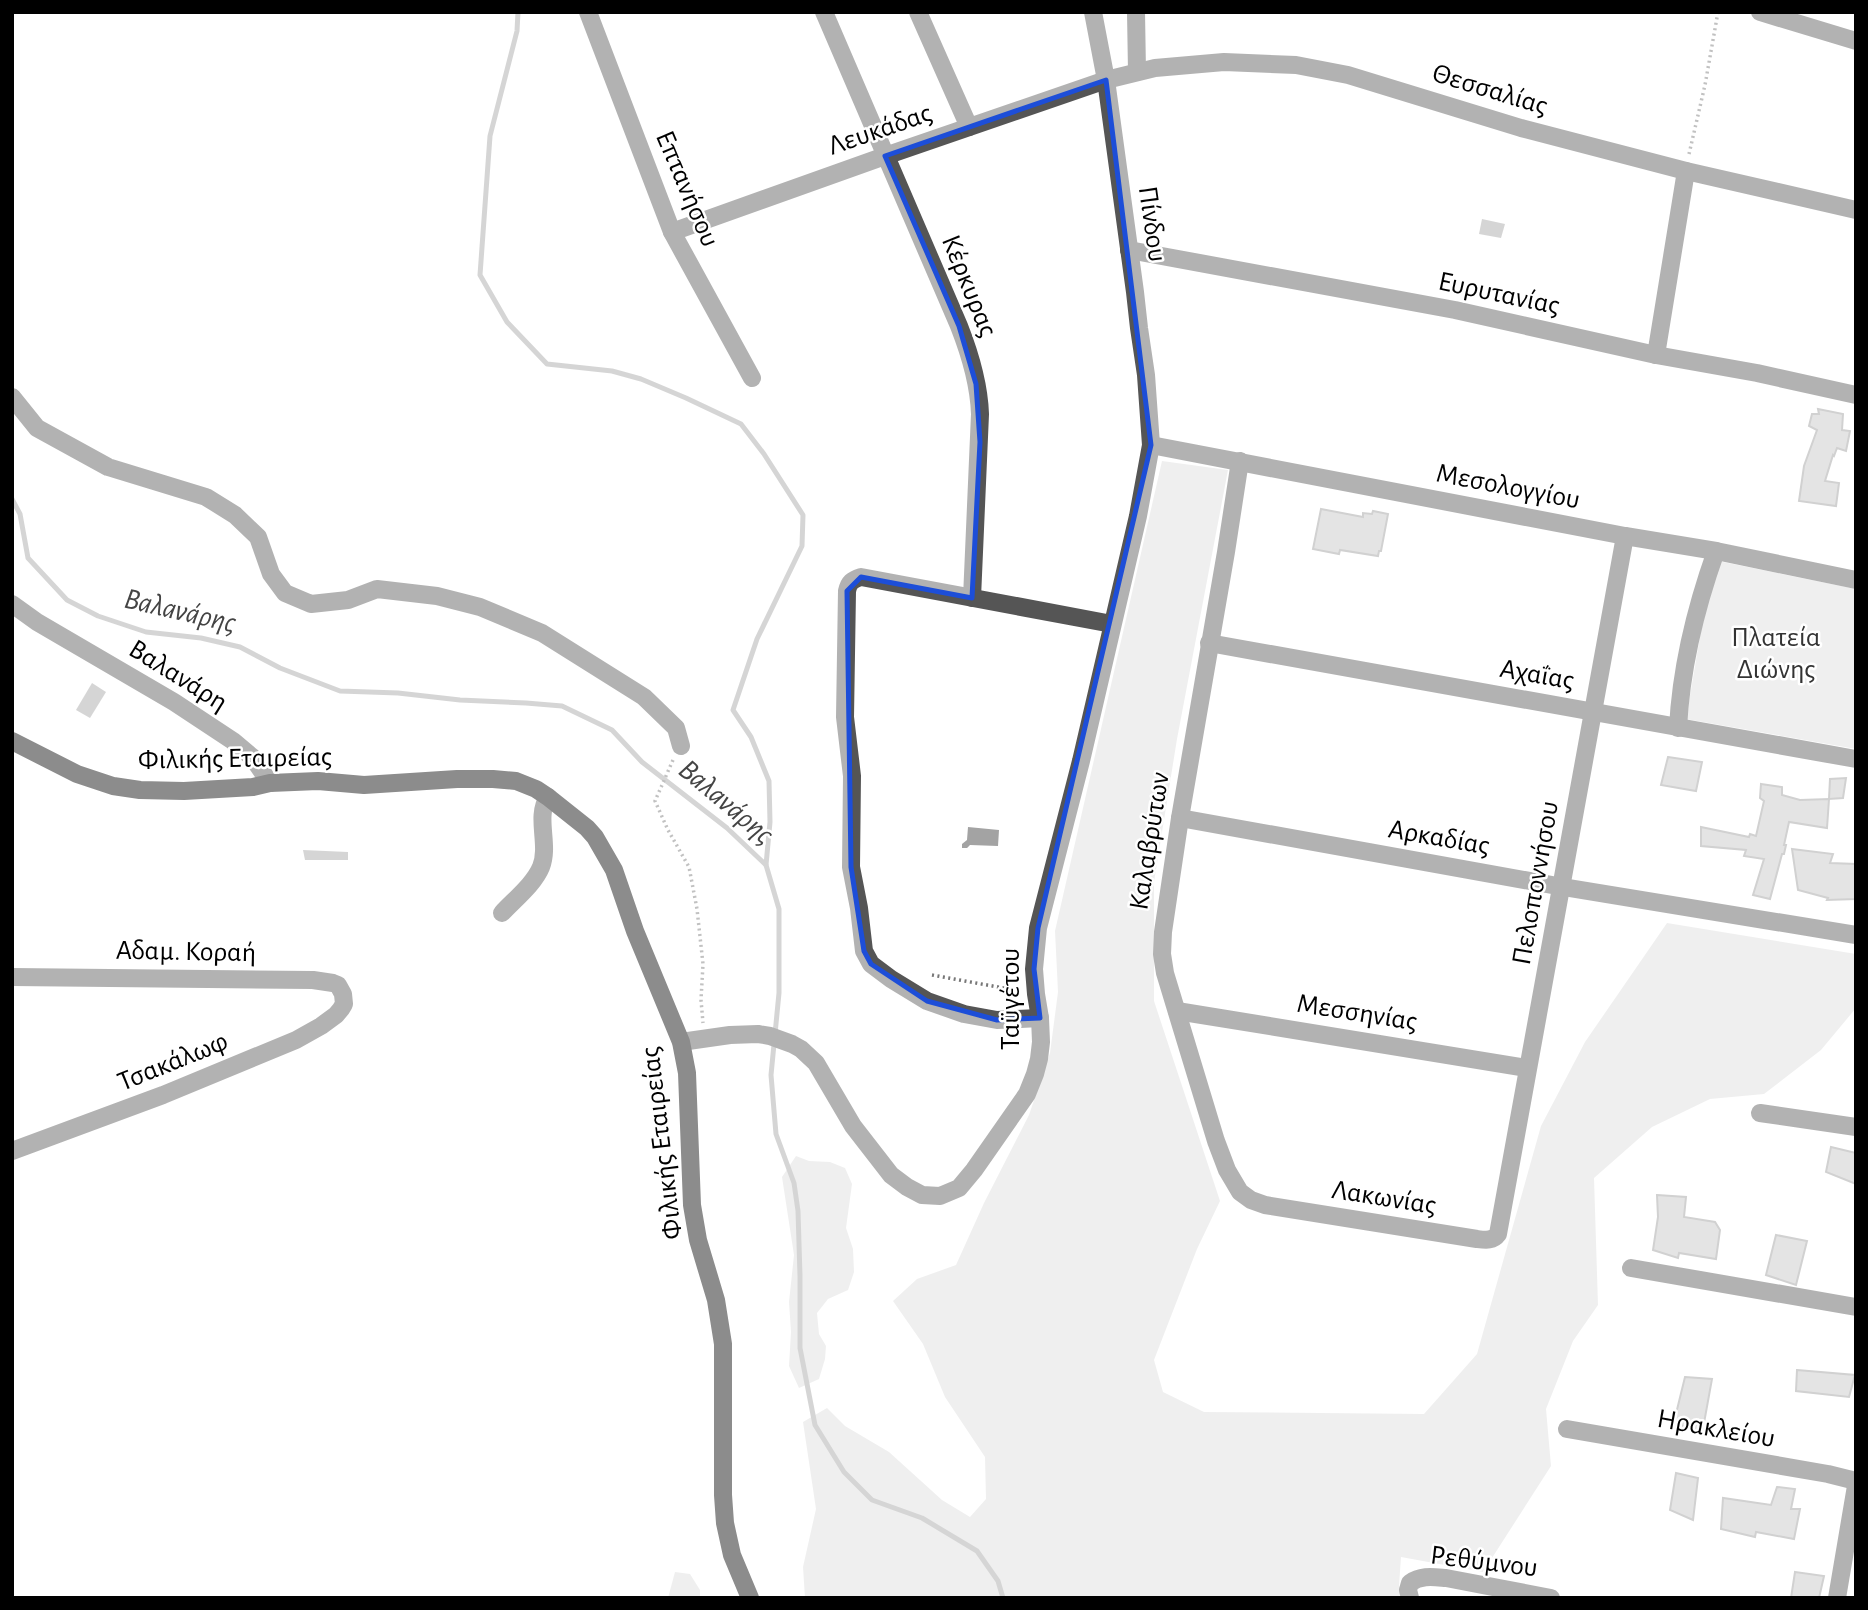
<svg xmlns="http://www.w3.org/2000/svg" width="1868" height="1610" viewBox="0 0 1868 1610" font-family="'Alegreya Sans',sans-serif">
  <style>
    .green { fill: #dcdcdc }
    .water { fill: #a3a3a3 }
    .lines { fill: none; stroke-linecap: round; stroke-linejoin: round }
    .stream { stroke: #a3a3a3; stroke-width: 5 }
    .building { fill: #c4c4c4; stroke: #999; stroke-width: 2 }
    .path { stroke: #777; stroke-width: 3.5; stroke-dasharray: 2 3.5; stroke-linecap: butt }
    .minor { stroke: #555; stroke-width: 18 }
    .major { stroke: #000; stroke-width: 18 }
    .marked { fill: none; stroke: #1d4ed8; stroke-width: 5; stroke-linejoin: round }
    .labels { text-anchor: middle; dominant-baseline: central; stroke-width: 5; stroke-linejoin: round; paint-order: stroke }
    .street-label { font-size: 28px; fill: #000; stroke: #fff }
    .park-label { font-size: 28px; fill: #333; stroke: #fff }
    .water-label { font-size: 30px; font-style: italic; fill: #444; stroke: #fff }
  </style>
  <rect width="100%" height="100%" fill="#fff"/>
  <g class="green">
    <polygon points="1162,461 1228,470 1177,739 1154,882 1154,1001 1220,1201 1197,1249 1154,1360 1163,1392 1204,1412 1424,1414 1477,1354 1541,1126 1585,1042 1667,923 1856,954 1856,1008 1821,1050 1764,1094 1710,1099 1652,1127 1594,1178 1598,1305 1573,1341 1546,1409 1551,1466 1483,1572 1401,1557 1399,1586 1403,1598 805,1598 803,1567 816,1509 803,1422 827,1408 845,1426 889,1452 942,1500 970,1517 986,1499 985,1457 945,1397 923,1344 893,1301 917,1279 956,1265 984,1203 1029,1115 1050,1053 1058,992 1055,931"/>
    <polygon points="1713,560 1856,589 1856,749 1686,719"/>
    <polygon points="796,1156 809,1161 830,1162 845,1168 852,1184 846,1228 853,1249 854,1272 848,1290 828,1299 817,1313 819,1334 826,1346 825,1359 819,1379 799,1388 789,1366 791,1332 789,1302 794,1255 782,1177"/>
    <polygon points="675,1572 690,1574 700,1590 700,1598 668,1598"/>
  </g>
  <g class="water">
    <polygon points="1482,219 1505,224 1501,238 1479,234"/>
    <polygon points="92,683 106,692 90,718 76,710"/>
    <polygon points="968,827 999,830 998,846 970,845 967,848 962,848 962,844 967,840"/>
    <polygon points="303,850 348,852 348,860 305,860"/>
  </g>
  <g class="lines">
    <g class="stream">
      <polyline points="518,12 517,31 490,136 480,275 507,322 547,364 612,371 641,379 686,398 741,424 764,454 803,515 802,546 757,639 733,710 751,737 769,781 770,822 766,865"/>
      <polyline points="12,499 20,514 28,558 67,600 98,616 146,632 201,638 240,647 280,668 340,691 398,693 460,700 526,703 562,706 612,730 642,762 727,828 766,865 779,909 779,993 771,1075 776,1134 794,1183 798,1211 800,1276 800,1348 815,1425 844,1472 872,1500 922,1518 977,1551 998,1581 1003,1598"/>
    </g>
  </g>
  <g class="building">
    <polygon points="1818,409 1843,414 1842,430 1850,431 1846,451 1837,448 1834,456 1833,455 1825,481 1839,483 1836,506 1799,501 1804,466 1817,430 1809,426 1812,414 1819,414"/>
    <polygon points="1321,509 1363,517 1363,513 1372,514 1373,511 1388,514 1381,551 1379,551 1378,556 1340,550 1339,554 1313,549"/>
    <polygon points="1668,757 1702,762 1696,791 1661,785"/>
    <polygon points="1846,778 1843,798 1829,799 1830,779"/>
    <polygon points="1761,784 1782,787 1782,795 1800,800 1829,799 1827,828 1789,822 1784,845 1786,845 1784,854 1782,854 1770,899 1753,895 1764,859 1744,856 1746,850 1701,846 1701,827 1749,837 1750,834 1756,836 1764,801 1760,798"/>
    <polygon points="1792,849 1833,854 1830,863 1856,864 1856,899 1827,900 1828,898 1798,890"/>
    <polygon points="1831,1147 1856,1153 1856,1184 1826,1172"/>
    <polygon points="1657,1195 1686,1197 1684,1217 1715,1222 1720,1230 1716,1259 1679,1253 1678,1258 1653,1250 1658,1217"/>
    <polygon points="1776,1235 1807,1241 1796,1285 1766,1275"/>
    <polygon points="1797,1370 1855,1375 1849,1397 1796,1391"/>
    <polygon points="1685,1377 1712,1379 1702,1434 1674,1422"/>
    <polygon points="1676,1473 1698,1478 1693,1520 1670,1510"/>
    <polygon points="1777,1487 1795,1489 1791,1509 1800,1509 1794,1539 1756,1532 1755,1537 1721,1529 1723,1498 1771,1505"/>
    <polygon points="1795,1572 1824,1576 1819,1598 1791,1598"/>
  </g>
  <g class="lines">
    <g class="path">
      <polyline points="1689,154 1705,85 1718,12"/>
      <polyline points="673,760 655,801 668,830 689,867 697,909 703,964 701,1000 703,1023"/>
      <polyline points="932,975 1020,991"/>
    </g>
    <g class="minor">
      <polyline points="588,12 672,232 752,378"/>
      <path d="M 824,12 L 959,326 C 970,354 979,384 980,414 L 972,598"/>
      <polyline points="918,12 969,127"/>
      <polyline points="1136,12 1137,72"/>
      <polyline points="1760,12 1856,41"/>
      <polyline points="672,232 885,156 1106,80 1155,68 1224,62 1296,65 1348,75 1521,128 1686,171 1856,210"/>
      <polyline points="1129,250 1455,310 1656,355 1757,373 1856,395"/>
      <polyline points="1656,355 1686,171"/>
      <polyline points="12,397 37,428 108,467 206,497 235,515 258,537 271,574 285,593 311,604 348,600 377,589 437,596 480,607 542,633 644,697 676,728 681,746"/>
      <polyline points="1151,445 1625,536 1716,551 1856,580"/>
      <path d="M 1240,461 L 1226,552 L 1180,818 L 1163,932 L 1162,954 L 1165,973 L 1216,1141 L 1227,1170 L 1240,1192 L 1251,1200 L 1265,1205 L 1477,1239 C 1486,1240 1493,1241 1498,1234 L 1625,536"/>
      <polyline points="12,604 37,622 174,702 233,741 252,757 270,783"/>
      <polyline points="1209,643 1856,759"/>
      <path d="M 1678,728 C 1681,668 1696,607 1716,551"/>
      <polyline points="1180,818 1563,887 1856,935"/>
      <path d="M 502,913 C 515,899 534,884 541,867 C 550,844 535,818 548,797"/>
      <polyline points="12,977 313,980 333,983 338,985 343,994 344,1004 341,1009 336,1015 321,1026 296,1040 163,1095 12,1151"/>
      <polyline points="1177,1011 1527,1068"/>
      <path d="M 1040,1018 L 997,1020 L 964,1014 L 927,1001 L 891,979 L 871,964 L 864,951 L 859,908 L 851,867 L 852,776 L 845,717 L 847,591 C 849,582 852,580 861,577 L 1112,624"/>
      <polyline points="681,1042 730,1035 758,1034 770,1036 792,1044 801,1049 816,1063 853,1126 891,1175 907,1187 922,1195 940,1196 959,1188 974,1170 1027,1094 1035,1074 1039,1059 1041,1042 1040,1018 1036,994 1034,969 1038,928 1081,761 1138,516 1151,445 1146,375 1139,328 1135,292 1106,80 1093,12"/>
      <polyline points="1760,1113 1856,1127"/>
      <polyline points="1631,1268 1856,1307"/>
      <polyline points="1567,1429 1828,1474 1856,1481"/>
      <path d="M 1410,1598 L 1408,1590 L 1410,1583 C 1421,1575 1433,1577 1446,1578 L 1551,1598"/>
      <polyline points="1837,1598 1856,1486"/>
    </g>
    <polyline class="major" points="12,741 77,774 113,786 140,790 184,791 253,787 270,783 318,781 364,785 457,779 493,779 516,781 536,789 548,797 587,828 595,837 614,870 635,931 681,1042 687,1073 692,1205 698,1240 716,1300 723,1344 723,1495 725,1523 732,1555 750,1598"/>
  </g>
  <path d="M0 0H1868V1610H0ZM 1106,80 L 1151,445 L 1038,928 L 1034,969 L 1040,1018 L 997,1020 L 927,1001 L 871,964 L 864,951 L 851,867 L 847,591 L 861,577 L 972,598 L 980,442 L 976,384 L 959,326 L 885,156 Z" fill="#fff" fill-opacity=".55" fill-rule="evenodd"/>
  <path class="marked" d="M 1106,80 L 1151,445 L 1038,928 L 1034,969 L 1040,1018 L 997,1020 L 927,1001 L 871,964 L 864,951 L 851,867 L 847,591 L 861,577 L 972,598 L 980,442 L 976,384 L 959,326 L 885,156 Z"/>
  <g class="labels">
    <g class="street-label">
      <text transform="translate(1490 90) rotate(17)">Θεσσαλίας</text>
      <text transform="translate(880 130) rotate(-19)">Λευκάδας</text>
      <text transform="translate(687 189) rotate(67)">Επτανήσου</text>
      <text transform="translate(1152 224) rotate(82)">Πίνδου</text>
      <text transform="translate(969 286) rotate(68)">Κέρκυρας</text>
      <text transform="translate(1499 294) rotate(12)">Ευρυτανίας</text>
      <text transform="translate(1508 487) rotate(11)">Μεσολογγίου</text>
      <text transform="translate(1537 675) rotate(10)">Αχαΐας</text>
      <text transform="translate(178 676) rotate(32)">Βαλανάρη</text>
      <text transform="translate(235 759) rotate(-1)">Φιλικής Εταιρείας</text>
      <text transform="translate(1439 838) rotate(10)">Αρκαδίας</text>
      <text transform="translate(1150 841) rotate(-81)">Καλαβρύτων</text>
      <text transform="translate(1536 883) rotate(-80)">Πελοποννήσου</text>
      <text transform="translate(186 952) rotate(1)">Αδαμ. Κοραή</text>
      <text transform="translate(1011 999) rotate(-90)">Ταϋγέτου</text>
      <text transform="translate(1357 1013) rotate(9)">Μεσσηνίας</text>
      <text transform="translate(173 1062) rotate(-22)">Τσακάλωφ</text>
      <text transform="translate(662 1143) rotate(-97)">Φιλικής Εταιρείας</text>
      <text transform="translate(1384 1198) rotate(9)">Λακωνίας</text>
      <text transform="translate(1716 1429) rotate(10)">Ηρακλείου</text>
      <text transform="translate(1484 1562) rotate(7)">Ρεθύμνου</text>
    </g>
    <g class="park-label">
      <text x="1776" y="638">Πλατεία<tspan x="1776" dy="32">Διώνης</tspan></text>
    </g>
    <g class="water-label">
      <text transform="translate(180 611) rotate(13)">Βαλανάρης</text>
      <text transform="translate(726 802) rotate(40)">Βαλανάρης</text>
    </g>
  </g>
  <rect width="1868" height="1610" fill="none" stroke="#000000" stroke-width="28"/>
</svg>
